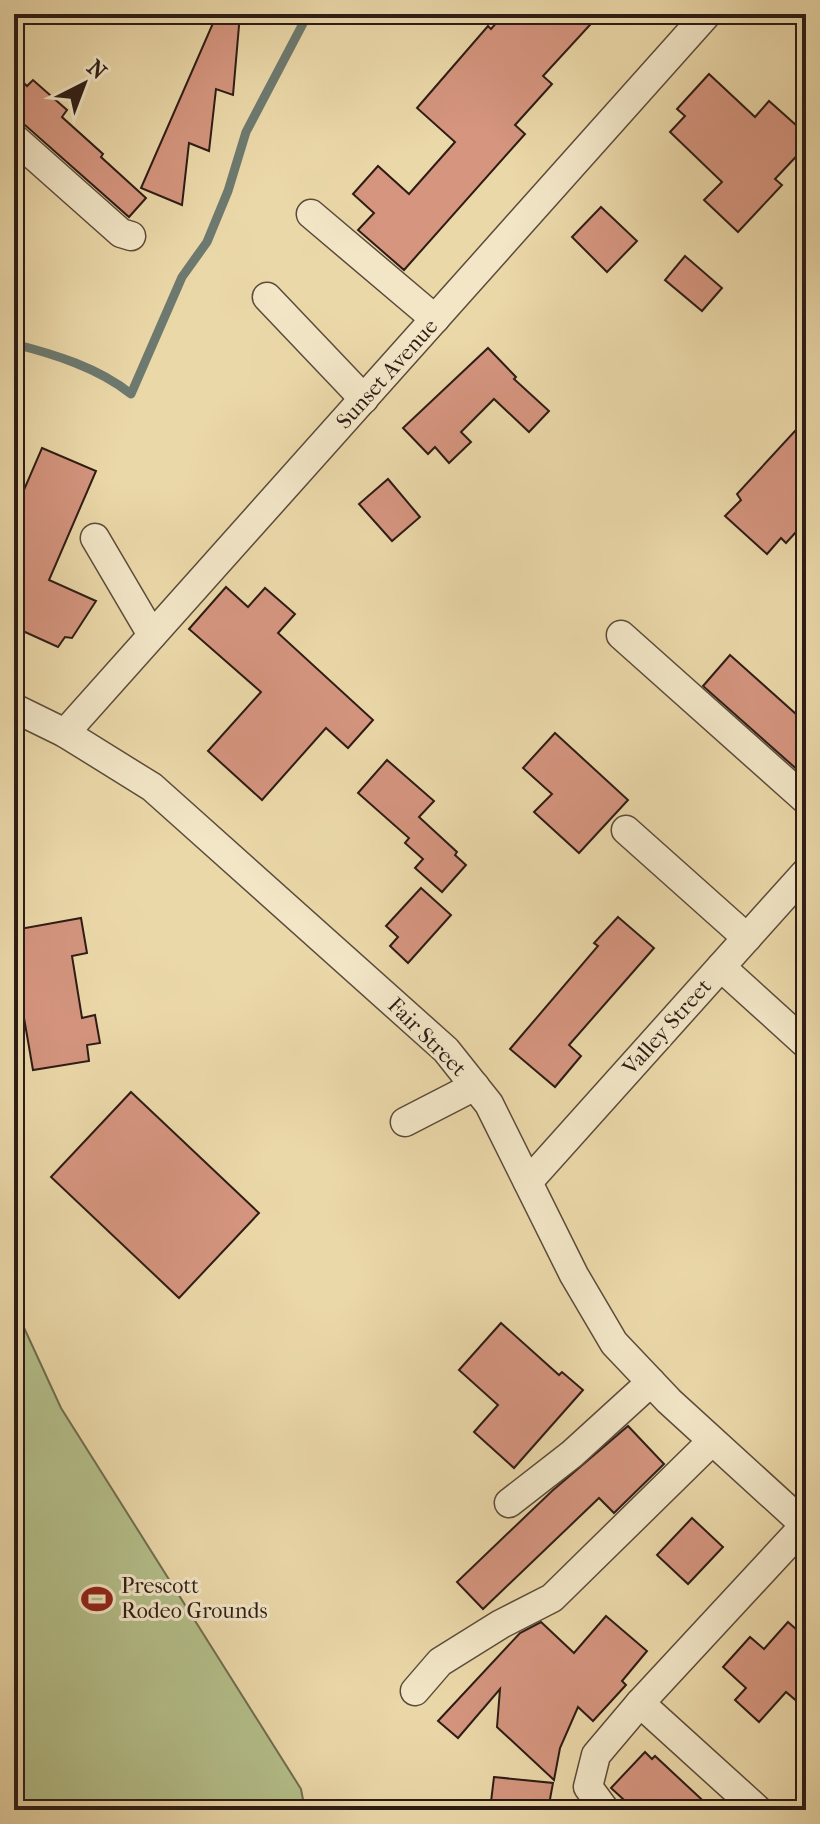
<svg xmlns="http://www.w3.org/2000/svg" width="820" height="1824" viewBox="0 0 820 1824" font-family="'IM FELL French Canon',serif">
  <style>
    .green { fill: #b4bf8a; stroke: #706e50; stroke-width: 2 }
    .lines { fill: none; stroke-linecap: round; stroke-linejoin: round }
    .stream { stroke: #6d7a70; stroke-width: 9 }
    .building { fill: #d5957f; stroke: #2d1c15; stroke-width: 2 }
    .minor-casing { stroke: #5c4b3a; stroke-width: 31 }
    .minor { stroke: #f2e6c7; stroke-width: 28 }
    .labels { text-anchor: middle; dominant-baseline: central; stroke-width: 6; stroke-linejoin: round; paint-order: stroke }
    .street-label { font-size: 22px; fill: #2d1c15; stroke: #f2e6c7 }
    .poi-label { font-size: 22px; fill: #2d1c15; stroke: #f2e6c7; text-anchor: start }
  </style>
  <rect width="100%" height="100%" fill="#ebd8a9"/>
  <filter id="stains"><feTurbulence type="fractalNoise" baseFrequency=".0025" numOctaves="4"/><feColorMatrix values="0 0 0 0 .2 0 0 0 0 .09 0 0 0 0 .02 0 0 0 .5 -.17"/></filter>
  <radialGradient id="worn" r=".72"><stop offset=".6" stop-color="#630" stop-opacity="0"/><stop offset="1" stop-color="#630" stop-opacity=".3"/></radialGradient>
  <polygon class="green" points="14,1306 61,1408 301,1789 305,1810 14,1810"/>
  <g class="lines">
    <path class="stream" d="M 14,344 C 54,354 99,368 131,394 L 182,277 L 207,242 L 228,191 L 246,132 L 308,14"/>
  </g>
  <g class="building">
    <polygon points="217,14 240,14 233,95 216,89 209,151 189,143 182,205 141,188"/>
    <polygon points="504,14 600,14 543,76 552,84 515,125 525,134 404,270 358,230 374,213 353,194 378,166 409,194 455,142 417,108 488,26 491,29"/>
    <polygon points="14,74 27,86 33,80 67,110 62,117 103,154 101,157 146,198 129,217 25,125 14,121"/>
    <polygon points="709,74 755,117 769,101 806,134 806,146 775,179 782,185 738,232 704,200 722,182 670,132 685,116 677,109"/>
    <polygon points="601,207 637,241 607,272 572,237"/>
    <polygon points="685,256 722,288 702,311 665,280"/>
    <polygon points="488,348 516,377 514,379 549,411 529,432 494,399 461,432 471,442 449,463 435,447 428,454 403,428"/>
    <polygon points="806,419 806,521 786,543 781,538 767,554 725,516 741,500 737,494"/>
    <polygon points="42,448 96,471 49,580 96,601 72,638 65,637 58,647 14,627 14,513"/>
    <polygon points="388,479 420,517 392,541 359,504"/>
    <polygon points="226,587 248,607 265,588 295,614 278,633 373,720 348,748 326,728 262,800 208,751 261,692 189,629"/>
    <polygon points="730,655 806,723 806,768 801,773 703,686"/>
    <polygon points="555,733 628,800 579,853 534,812 552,794 523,768"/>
    <polygon points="387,760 434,801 419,817 457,852 455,855 466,865 442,892 415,868 423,859 405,843 409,838 358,793"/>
    <polygon points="421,888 451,915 408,963 390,946 398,937 386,926"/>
    <polygon points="618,917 654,948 569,1045 581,1056 555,1087 510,1049 598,946 594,943"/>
    <polygon points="81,918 87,953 72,956 82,1018 95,1015 100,1043 87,1045 89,1061 33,1070 15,966 14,930"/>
    <polygon points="131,1092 259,1213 179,1298 51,1177"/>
    <polygon points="501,1323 559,1375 562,1372 583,1390 514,1468 474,1432 498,1405 459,1370"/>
    <polygon points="628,1426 664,1464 614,1513 599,1498 483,1609 457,1582 552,1491"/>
    <polygon points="692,1518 723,1547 688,1584 657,1555"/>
    <polygon points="606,1616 647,1651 622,1681 626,1685 593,1721 578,1707 560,1748 554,1780 497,1727 500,1689 458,1738 438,1721 520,1633 541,1622 574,1653"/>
    <polygon points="788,1622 806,1638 806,1709 786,1692 759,1722 735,1700 746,1688 723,1667 750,1637 764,1649"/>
    <polygon points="645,1752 652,1759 655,1756 713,1810 635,1810 611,1788"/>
    <polygon points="494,1777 553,1783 548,1810 490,1810"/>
  </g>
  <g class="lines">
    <defs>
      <g id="minor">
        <polyline points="14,138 121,233 131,236"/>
        <polyline points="311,214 435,319"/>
        <polyline points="267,297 364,399"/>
        <polyline points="95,538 152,635"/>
        <polyline points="621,635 806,800"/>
        <polyline points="14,708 65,733 152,787 446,1050 489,1104 574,1275 614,1343 669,1401 806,1526"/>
        <polyline points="65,733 707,14"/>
        <polyline points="626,830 747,938"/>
        <polyline points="721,967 806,1044"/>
        <polyline points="405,1122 475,1086"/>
        <polyline points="528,1182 806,872"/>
        <polyline points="509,1503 572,1454 651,1382"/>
        <polyline points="415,1691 440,1662 501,1624 552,1598 712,1441"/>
        <polyline points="640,1703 758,1810"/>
        <polyline points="605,1810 588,1787 596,1755 640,1703 805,1525"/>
      </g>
    </defs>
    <use href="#minor" class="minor-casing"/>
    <use href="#minor" class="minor"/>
  </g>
  <defs>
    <symbol id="stadium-bare" viewBox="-9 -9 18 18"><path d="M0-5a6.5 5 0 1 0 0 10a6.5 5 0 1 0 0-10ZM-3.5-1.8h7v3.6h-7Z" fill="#8f2418" stroke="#f2e6c7" stroke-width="2.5" paint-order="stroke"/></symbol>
  </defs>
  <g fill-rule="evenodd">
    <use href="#stadium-bare" x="75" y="1577" width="44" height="44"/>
  </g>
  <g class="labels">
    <g class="street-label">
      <text transform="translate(387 374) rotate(-48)">Sunset Avenue</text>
      <text transform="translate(667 1027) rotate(-48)">Valley Street</text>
      <text transform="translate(427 1037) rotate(45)">Fair Street</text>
    </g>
    <g class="poi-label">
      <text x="121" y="1586">Prescott<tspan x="121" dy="25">Rodeo Grounds</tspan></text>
    </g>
  </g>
  <rect width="820" height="1824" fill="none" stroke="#ebd8a9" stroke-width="48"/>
  <rect x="16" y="16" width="788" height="1792" fill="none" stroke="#2d1c15" stroke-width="4"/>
  <rect x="24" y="24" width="772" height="1776" fill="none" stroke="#2d1c15" stroke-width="2"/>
  <g transform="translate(84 84) rotate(42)" stroke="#f2e6c7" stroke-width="6" paint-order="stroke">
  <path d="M0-6L14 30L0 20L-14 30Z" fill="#2d1c15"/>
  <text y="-12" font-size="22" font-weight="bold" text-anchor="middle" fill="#2d1c15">N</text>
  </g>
  <rect width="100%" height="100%" filter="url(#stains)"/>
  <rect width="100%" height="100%" fill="url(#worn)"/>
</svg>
